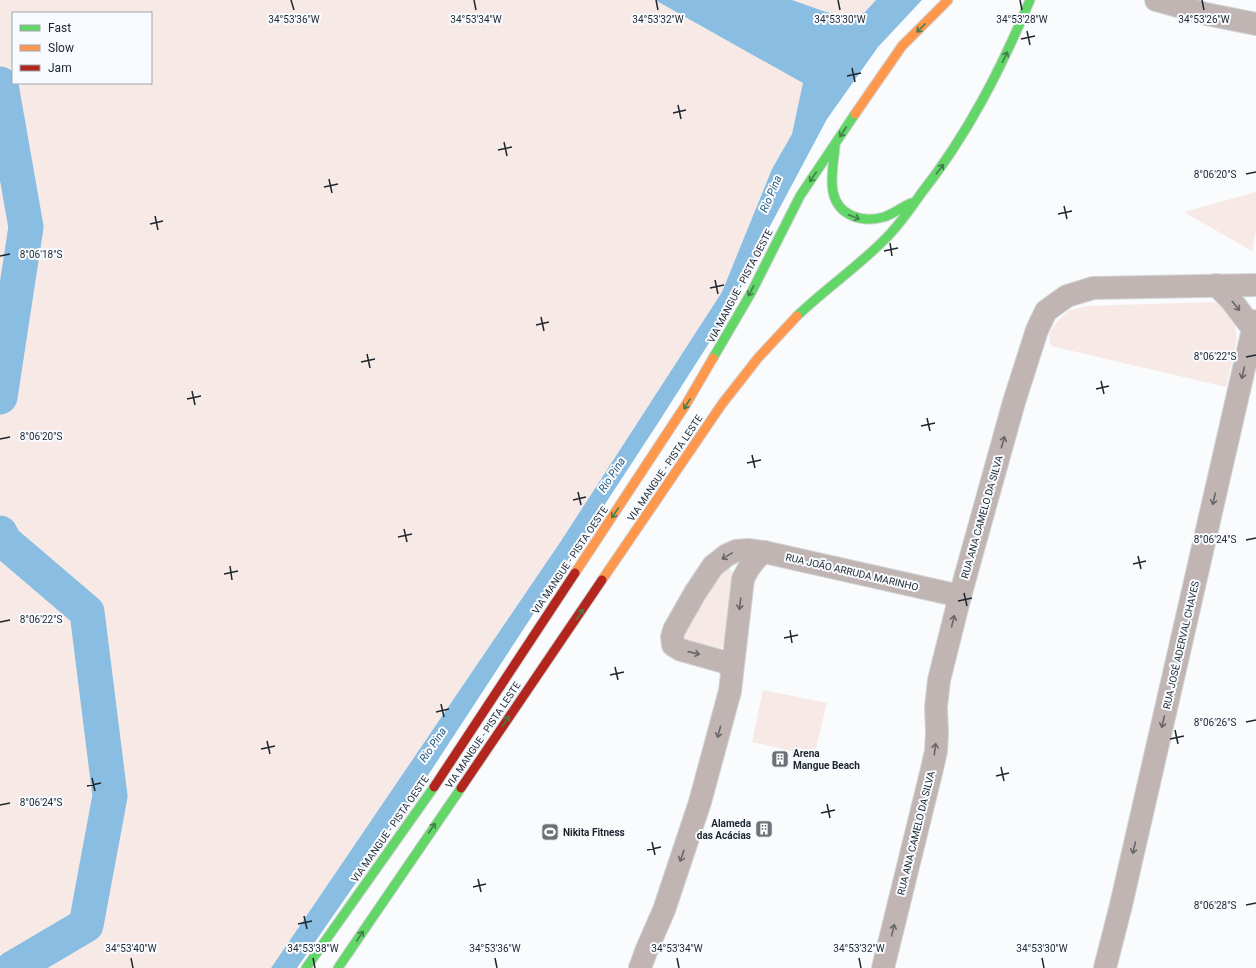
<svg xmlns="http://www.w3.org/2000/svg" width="1256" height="968" viewBox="0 0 1256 968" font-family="Roboto,sans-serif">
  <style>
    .green { fill: #f7e9e6; fill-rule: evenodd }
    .water { fill: #89bde2 }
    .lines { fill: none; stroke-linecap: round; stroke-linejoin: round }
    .river { stroke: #89bde2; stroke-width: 35 }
    .street-casing { stroke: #d2d5d7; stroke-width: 24 }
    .fast-casing { stroke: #d2d5d7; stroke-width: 11 }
    .slow-casing { stroke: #d2d5d7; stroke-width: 11 }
    .jam-casing { stroke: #d2d5d7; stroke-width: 11 }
    .street { stroke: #c0b5b3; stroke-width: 22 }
    .fast { stroke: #63d668; stroke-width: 9 }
    .slow { stroke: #ff974d; stroke-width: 9 }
    .jam { stroke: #b3261e; stroke-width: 9 }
    .oneway { stroke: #407e4a }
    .oneway2 { stroke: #676669 }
    .ticks { fill: none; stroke: #1e262d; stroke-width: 1.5 }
    .labels { text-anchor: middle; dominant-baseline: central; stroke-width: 4; stroke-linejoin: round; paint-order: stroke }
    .street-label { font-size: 10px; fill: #1e262d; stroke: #f7fbff }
    .poi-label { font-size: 10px; font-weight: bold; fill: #1e262d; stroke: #f7fbff; text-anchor: start }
    .water-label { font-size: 11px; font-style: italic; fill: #23597c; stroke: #f7fbff }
    .ticks-label { font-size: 10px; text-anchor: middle; fill: #1e262d; stroke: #f7fbff; stroke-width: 4; stroke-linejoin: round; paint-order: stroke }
  </style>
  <rect width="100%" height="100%" fill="#f9fbfd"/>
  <g class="green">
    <path d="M 0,0 L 655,0 L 804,83 L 792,134 L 772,169 L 722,292 L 561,541 L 271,968 L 0,968 ZM 13,13 L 151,13 L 151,83 L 13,83 Z"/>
    <polygon points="792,0 876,0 865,12 848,18 823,11"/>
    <polygon points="1256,192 1256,231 1252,251 1184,212"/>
    <polygon points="1215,302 1234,316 1237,340 1226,387 1051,346 1049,334 1055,324 1068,311 1086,306"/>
    <polygon points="725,568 729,569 736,575 723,645 719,651 689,643 683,636 684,628"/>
    <polygon points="763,690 827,703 814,756 752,742"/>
  </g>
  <polygon class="water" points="655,0 792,0 823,11 848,18 865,12 876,0 922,0 878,47 827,119 769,228 732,307 658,423 389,835 297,968 271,968 561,541 722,292 772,169 792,134 803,83"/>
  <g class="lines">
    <g class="river">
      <polyline points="0,84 1,85 26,227 0,397"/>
      <polyline points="0,533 5,542 87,612 110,796 86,925 13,968"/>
    </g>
    <defs>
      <g id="street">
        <polyline points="1156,0 1206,14 1256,24"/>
        <polyline points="1216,285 1231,300 1253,329"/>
        <polyline points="732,671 728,665 724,662 681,650 673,645 672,637 674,630 695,593 713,566 727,555 736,551 748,550 764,552"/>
        <path d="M 640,968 L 647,949 L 664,910 L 700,802 L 730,691 L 743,579 C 748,568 754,559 764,552 L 960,596"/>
        <polyline points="883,968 932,769 936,751 937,733 936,707 939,680 960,596 1014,402 1037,330 1046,311 1067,296 1093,288 1256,285"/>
        <polyline points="1105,968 1121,905 1253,329 1256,321"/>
      </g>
      <g id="fast">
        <path d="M 835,146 C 834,161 830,177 833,192 C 838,216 862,223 884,217 C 893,214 902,207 911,203"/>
        <path d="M 797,316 C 827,287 862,264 890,234 C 901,222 911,208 920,195 C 968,134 1000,71 1030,0"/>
        <polyline points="713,358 751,293 800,196 855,114"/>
        <polyline points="306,968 434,787"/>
        <polyline points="338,968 461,788"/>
      </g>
      <g id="slow">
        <polyline points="855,114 902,46 948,0"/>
        <polyline points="575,573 685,406 713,358"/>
        <polyline points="602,580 722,404 758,358 797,316"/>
      </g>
      <g id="jam">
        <polyline points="434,787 575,573"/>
        <polyline points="461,788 602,580"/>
      </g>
    </defs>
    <use href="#street" class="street-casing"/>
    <use href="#fast" class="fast-casing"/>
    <use href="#slow" class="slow-casing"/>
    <use href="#jam" class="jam-casing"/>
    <use href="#street" class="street"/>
    <use href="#fast" class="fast"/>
    <use href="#slow" class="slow"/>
    <use href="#jam" class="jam"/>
  </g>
  <defs><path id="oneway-shaft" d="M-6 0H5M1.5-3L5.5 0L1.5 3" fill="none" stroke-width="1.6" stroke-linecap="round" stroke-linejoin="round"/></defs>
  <g class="oneway">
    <use href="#oneway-shaft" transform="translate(921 28) rotate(135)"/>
    <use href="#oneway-shaft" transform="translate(1005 57) rotate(-64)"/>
    <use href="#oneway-shaft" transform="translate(843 132) rotate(123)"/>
    <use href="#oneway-shaft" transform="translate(940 169) rotate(-53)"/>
    <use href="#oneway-shaft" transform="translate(813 177) rotate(124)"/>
    <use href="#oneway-shaft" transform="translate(854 217) rotate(22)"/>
    <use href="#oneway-shaft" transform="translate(751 291) rotate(118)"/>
    <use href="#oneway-shaft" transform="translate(687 404) rotate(121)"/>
    <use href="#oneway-shaft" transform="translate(615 513) rotate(124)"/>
    <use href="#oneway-shaft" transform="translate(580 614) rotate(-56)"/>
    <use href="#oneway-shaft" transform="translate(506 721) rotate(-56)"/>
    <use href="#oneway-shaft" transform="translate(432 828) rotate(-56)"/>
    <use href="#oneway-shaft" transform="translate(360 936) rotate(-56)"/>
  </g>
  <g class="oneway2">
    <use href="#oneway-shaft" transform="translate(1236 306) rotate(51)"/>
    <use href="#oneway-shaft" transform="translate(1243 373) rotate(103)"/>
    <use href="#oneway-shaft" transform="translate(1003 442) rotate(-74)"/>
    <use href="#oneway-shaft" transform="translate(1214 499) rotate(103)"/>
    <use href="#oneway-shaft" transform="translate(727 556) rotate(149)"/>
    <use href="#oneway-shaft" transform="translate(740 604) rotate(97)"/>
    <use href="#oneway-shaft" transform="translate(953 621) rotate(-76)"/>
    <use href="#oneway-shaft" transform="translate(694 653) rotate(13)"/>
    <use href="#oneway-shaft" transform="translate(1163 722) rotate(103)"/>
    <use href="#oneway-shaft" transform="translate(719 732) rotate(105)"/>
    <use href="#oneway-shaft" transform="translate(935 749) rotate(-83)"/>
    <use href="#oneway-shaft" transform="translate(1134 848) rotate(103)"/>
    <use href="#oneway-shaft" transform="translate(682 856) rotate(109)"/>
    <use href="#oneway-shaft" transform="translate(893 930) rotate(-76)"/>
  </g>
  <path class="ticks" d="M 291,0 L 294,10M 474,0 L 476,10M 656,0 L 658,10M 838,0 L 840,10M 1020,0 L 1022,10M 1202,0 L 1204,10M 1027,31 L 1030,45M 1021,39 L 1035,36M 852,68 L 855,82M 847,76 L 861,73M 678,105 L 681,119M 673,113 L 686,110M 504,142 L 507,156M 498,150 L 512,147M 1246,174 L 1256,172M 329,179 L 332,193M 324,187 L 338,184M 1064,206 L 1067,219M 1058,214 L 1072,211M 155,216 L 158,230M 150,224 L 163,221M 890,243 L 892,256M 884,251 L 898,248M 0,256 L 10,254M 715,280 L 718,294M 710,288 L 724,285M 541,317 L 544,331M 536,325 L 549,322M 367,354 L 370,368M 1246,357 L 1256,355M 361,362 L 375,359M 1101,381 L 1104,394M 1096,389 L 1109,386M 192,391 L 195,405M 187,399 L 201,396M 927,418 L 930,431M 921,426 L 935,423M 0,439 L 10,437M 752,455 L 755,468M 747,463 L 761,460M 578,492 L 581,505M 573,500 L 586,497M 404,529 L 407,542M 398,537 L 412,534M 1246,540 L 1256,538M 1138,556 L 1141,569M 1133,564 L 1146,561M 230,566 L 232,580M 224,574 L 238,571M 964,593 L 967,606M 958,601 L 972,598M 0,622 L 10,620M 790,630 L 792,643M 784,638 L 798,635M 615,667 L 618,680M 610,675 L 624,672M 441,704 L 444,717M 436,712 L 449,709M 1246,722 L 1256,720M 1175,730 L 1178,744M 1170,739 L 1184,736M 267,741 L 270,754M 261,749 L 275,746M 1001,767 L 1004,781M 996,776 L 1009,773M 92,778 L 95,791M 87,786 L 101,783M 827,804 L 830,818M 0,805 L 10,803M 821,813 L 835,810M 652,842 L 655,855M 647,850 L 661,847M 478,879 L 481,892M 473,887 L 486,884M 1246,905 L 1256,903M 304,916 L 307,929M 298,924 L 312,921M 131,958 L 133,968M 313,958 L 315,968M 495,958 L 497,968M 677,958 L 679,968M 859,958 L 861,968M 1042,958 L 1044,968"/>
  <defs>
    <symbol id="building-square" viewBox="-11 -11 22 22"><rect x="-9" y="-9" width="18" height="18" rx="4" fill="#6b7176" stroke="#f7fbff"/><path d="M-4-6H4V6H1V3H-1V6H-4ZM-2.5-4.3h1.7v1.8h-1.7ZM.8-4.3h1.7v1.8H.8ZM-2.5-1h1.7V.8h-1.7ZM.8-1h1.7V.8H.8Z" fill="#fff"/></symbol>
    <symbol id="stadium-square" viewBox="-11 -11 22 22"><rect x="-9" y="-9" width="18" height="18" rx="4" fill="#6b7176" stroke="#f7fbff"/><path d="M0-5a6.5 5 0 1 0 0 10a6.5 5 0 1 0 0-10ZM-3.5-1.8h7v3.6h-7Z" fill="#fff"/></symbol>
  </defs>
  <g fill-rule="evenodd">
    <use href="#building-square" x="770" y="749" width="20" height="20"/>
    <use href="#building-square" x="754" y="819" width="20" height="20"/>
    <use href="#stadium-square" x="540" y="822" width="20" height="20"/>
  </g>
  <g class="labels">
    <g class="street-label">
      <text transform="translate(740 286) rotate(-62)">VIA MANGUE - PISTA OESTE</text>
      <text transform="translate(665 468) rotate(-56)">VIA MANGUE - PISTA LESTE</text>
      <text transform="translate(982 517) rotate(-74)">RUA ANA CAMELO DA SILVA</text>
      <text transform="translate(570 560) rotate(-56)">VIA MANGUE - PISTA OESTE</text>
      <text transform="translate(852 572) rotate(13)">RUA JOÃO ARRUDA MARINHO</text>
      <text transform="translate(1181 645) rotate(-77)">RUA JOSÉ ADERVAL CHAVES</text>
      <text transform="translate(483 735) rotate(-56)">VIA MANGUE - PISTA LESTE</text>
      <text transform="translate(390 829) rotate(-55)">VIA MANGUE - PISTA OESTE</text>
      <text transform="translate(916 833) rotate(-76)">RUA ANA CAMELO DA SILVA</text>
    </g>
    <g class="poi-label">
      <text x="793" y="753">Arena<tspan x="793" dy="12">Mangue Beach</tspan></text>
      <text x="751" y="823" text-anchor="end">Alameda<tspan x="751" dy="12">das Acácias</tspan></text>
      <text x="563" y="832">Nikita Fitness</text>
    </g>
    <g class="water-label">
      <text transform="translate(771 194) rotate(-67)">Rio Pina</text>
      <text transform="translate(612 475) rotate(-57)">Rio Pina</text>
      <text transform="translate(433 745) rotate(-56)">Rio Pina</text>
    </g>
  </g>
  <g class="ticks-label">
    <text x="294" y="23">34°53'36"W</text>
    <text x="476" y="23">34°53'34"W</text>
    <text x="658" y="23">34°53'32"W</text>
    <text x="840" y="23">34°53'30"W</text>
    <text x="1022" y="23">34°53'28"W</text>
    <text x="1204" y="23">34°53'26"W</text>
    <text x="1215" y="178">8°06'20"S</text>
    <text x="41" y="258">8°06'18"S</text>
    <text x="1215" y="360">8°06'22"S</text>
    <text x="41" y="440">8°06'20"S</text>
    <text x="1215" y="543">8°06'24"S</text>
    <text x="41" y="623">8°06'22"S</text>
    <text x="1215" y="726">8°06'26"S</text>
    <text x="41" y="806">8°06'24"S</text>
    <text x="1215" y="909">8°06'28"S</text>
    <text x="131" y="952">34°53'40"W</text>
    <text x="313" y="952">34°53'38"W</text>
    <text x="495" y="952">34°53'36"W</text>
    <text x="677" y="952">34°53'34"W</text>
    <text x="859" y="952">34°53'32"W</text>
    <text x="1042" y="952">34°53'30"W</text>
  </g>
  <rect x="12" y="12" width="140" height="72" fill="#f7fbff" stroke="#a0a6ab"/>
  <rect x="20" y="25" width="20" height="6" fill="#63d668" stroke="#a0a6ab"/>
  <text x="48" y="32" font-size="12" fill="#1e262d">Fast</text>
  <rect x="20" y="45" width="20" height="6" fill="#ff974d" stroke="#a0a6ab"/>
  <text x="48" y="52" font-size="12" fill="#1e262d">Slow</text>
  <rect x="20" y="65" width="20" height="6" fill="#b3261e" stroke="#a0a6ab"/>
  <text x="48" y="72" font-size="12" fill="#1e262d">Jam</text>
</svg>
